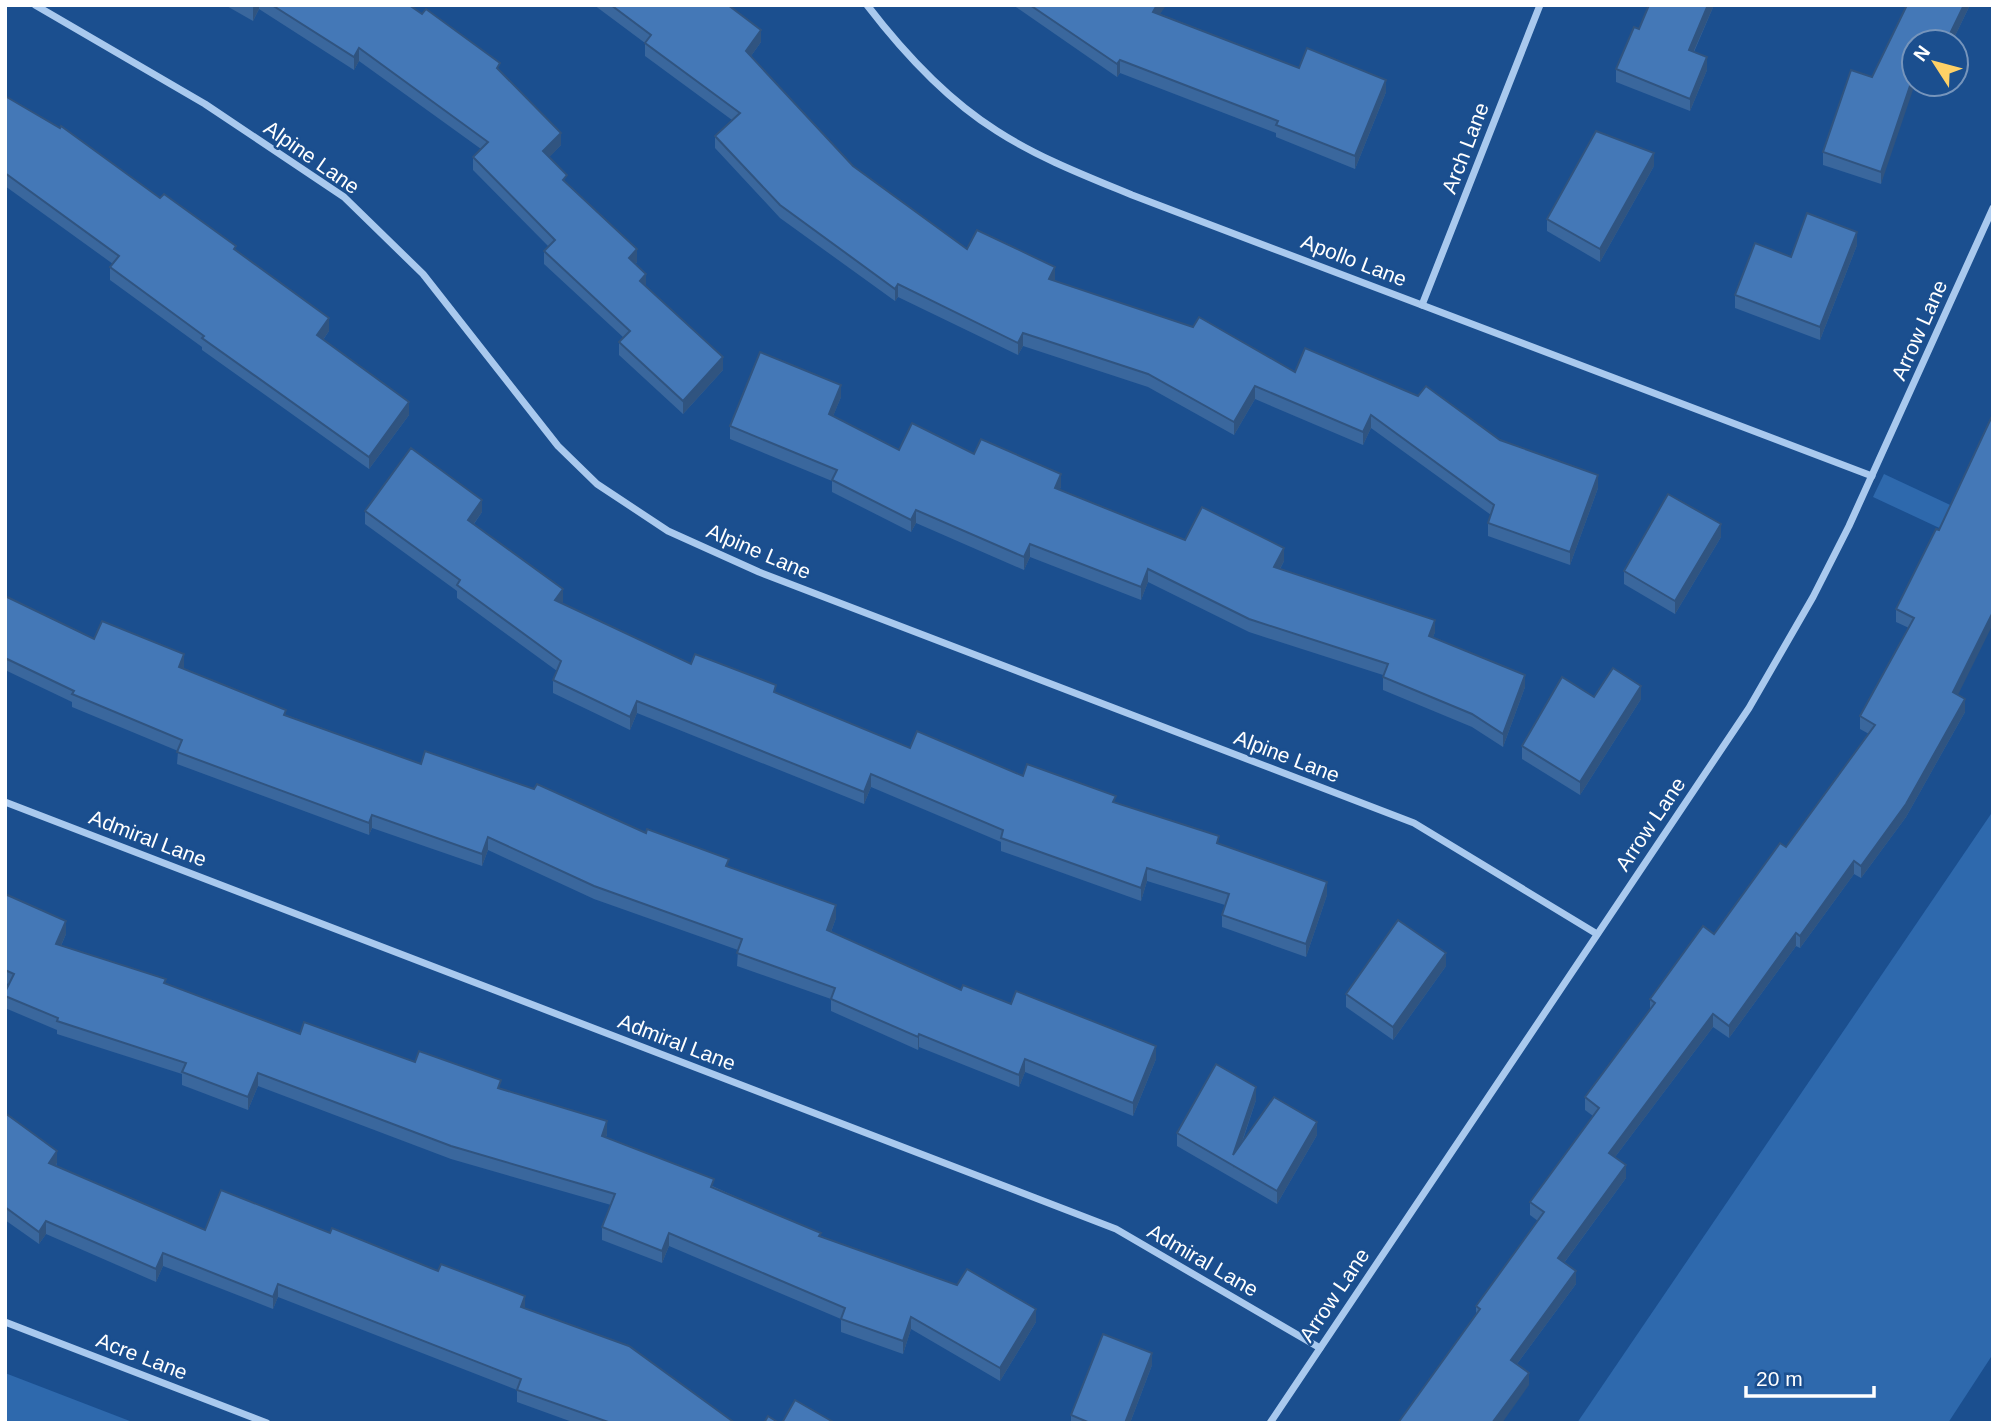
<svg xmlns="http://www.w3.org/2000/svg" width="1998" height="1428" viewBox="0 0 1998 1428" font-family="Helvetica,sans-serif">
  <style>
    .green { fill: #2e69ad }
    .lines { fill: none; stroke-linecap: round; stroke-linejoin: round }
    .street { stroke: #a9c9ee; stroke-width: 7 }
    .wall { fill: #3a679d }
    .shaded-wall { fill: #305480 }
    .building { fill: #4478b7; stroke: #305480; stroke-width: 2 }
    .labels { text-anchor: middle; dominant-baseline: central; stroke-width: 5; stroke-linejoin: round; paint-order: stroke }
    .street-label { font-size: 21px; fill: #fff; stroke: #1b4f8f }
  </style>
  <rect width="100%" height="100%" fill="#1b4f8f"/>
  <g class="green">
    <polygon points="1884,474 1993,525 1993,553 1873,497"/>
    <polygon points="1993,811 1993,1354 1948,1423 1577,1423"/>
    <polygon points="5,1373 135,1423 5,1423"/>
  </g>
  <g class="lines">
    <g class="street">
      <polyline points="35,5 205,104 344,197 423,274 558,446 597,484 668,531 759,572 1414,823 1597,934"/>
      <path d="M 867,5 C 903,52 946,99 997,131 C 1039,158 1086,176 1132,195 L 1872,476"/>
      <polyline points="1422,305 1540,5"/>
      <polyline points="5,802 1116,1229 1320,1348"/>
      <polyline points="5,1322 267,1423"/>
      <polyline points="1270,1423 1749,708 1813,597 1849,526 1993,208"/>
    </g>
  </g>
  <g class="wall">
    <polygon points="225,5 409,5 500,72 561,145 549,157 567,184 637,262 635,264 646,287 723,370 683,414 619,355 619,342 624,338 544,264 544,251 549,247 473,170 473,157 481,149 359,61 354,70 259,9 253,21"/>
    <polygon points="594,5 728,5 761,42 751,56 853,166 967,249 1054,280 1295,372 1500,440 1598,488 1570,565 1488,536 1488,523 1491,515 1371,428 1363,445 1255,399 1234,435 1148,387 1023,346 1018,355 898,297 895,301 780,218 715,148 715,136 732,120 645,56 645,43"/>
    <polygon points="1013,5 1165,5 1160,14 1299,68 1386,92 1355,169 1276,137 1276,133 1120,73 1117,77"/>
    <polygon points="1649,5 1714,5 1694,52 1707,70 1690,111 1616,82 1616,69 1639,29"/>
    <polygon points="1907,5 1970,5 1952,42 1914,42 1881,184 1823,165 1823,152 1872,77"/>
    <polygon points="5,96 160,198 236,250 329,331 323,340 409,415 369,469 202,350 202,347 110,280 110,267 113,264 5,186"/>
    <polygon points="1654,166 1600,262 1547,231 1547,219"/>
    <polygon points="1857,245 1820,340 1735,308 1735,295"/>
    <polygon points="841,397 833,416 899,450 974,454 1061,487 1059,490 1185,540 1284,561 1280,569 1435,632 1433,637 1525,687 1503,747 1472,727 1383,690 1383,675 1249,632 1148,582 1141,600 1030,557 1024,570 916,523 911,532 832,492 832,481 730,439 730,426"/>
    <polygon points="365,511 482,512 474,524 563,602 561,603 691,664 776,693 910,748 1023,776 1116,803 1219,844 1327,895 1306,957 1222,927 1222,915 1225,905 1147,881 1141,901 1001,851 1001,842 871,787 864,804 637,713 630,730 553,693 553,680 557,671 457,598 457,591 365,524"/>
    <polygon points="1936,529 1958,695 1965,712 1906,817 1861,878 1854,874 1800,948 1796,946 1729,1038 1713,1027 1615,1157 1626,1178 1564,1263 1576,1284 1517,1364 1529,1385 1476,1315 1476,1306 1538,1221 1530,1215 1530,1202 1593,1116 1585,1110 1585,1097 1650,1009 1650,999 1714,934 1786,847 1869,734 1860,729 1860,716 1909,628 1896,622 1896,609"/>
    <polygon points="1721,537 1675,614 1624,584 1624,571"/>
    <polygon points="5,596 94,639 184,667 183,669 286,715 421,764 646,833 729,867 836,918 831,932 961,990 1011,1004 1156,1059 1133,1116 1025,1072 1019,1087 919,1047 918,1050 831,1011 831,999 737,966 738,950 594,899 488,850 482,866 372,828 369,835 177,764 178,751 72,707 72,702 5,670"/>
    <polygon points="1641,699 1580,795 1522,759 1522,746"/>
    <polygon points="5,894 66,934 61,946 300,1034 415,1062 501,1089 607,1134 606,1137 821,1236 1036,1322 1000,1381 911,1329 903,1354 841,1332 841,1319 669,1246 662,1263 602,1240 602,1227 611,1205 451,1159 258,1086 248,1110 182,1085 182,1074 57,1034 57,1030 5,1008 5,992 9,984 5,983"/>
    <polygon points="1446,966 1393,1040 1346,1007 1346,994"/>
    <polygon points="1256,1100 1242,1143 1317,1135 1277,1204 1177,1146 1177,1133"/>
    <polygon points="5,1113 57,1163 56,1166 205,1230 525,1308 735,1423 575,1423 517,1402 517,1390 278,1297 273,1309 163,1266 156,1282 46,1234 39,1244 5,1220"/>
    <polygon points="1152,1365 1130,1423 1071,1423 1071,1415"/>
  </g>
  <g class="shaded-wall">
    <polygon points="254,5 259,5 259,9 253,21 253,8"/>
    <polygon points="1157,5 1165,5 1165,7 1153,24 1153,12"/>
    <polygon points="1708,5 1714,5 1689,62 1689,50"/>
    <polygon points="1964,5 1970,5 1952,42 1946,42"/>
    <polygon points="761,30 761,42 746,63 746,51"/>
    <polygon points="359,48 359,61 354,70 354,57"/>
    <polygon points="1707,57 1707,70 1690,111 1690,99"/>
    <polygon points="1120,60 1120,73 1117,77 1117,64"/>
    <polygon points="1914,74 1915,84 1881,184 1881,172"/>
    <polygon points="1386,80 1386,92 1355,169 1355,156"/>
    <polygon points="561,133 561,145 543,164 543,151"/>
    <polygon points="1654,153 1654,166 1600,262 1600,249"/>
    <polygon points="1857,232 1857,245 1820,340 1820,327"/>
    <polygon points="637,249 637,262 629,270 629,258"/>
    <polygon points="1055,267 1055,280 1049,291 1049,279"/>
    <polygon points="646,274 646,287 640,281"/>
    <polygon points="898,284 898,297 895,301 895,289"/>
    <polygon points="329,318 329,331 317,348 317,335"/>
    <polygon points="1023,333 1023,346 1018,355 1018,343"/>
    <polygon points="723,357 723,370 683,414 683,401"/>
    <polygon points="841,385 841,397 829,426 829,414"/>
    <polygon points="1255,386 1255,399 1234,435 1234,422"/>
    <polygon points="409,402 409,415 369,469 369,457"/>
    <polygon points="1371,415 1371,428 1363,445 1363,432"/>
    <polygon points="1061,474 1061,487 1055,501 1055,488"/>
    <polygon points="1598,475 1598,488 1570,565 1570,552"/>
    <polygon points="482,500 482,512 468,532 468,520"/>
    <polygon points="916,510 916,523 911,532 911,520"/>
    <polygon points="1721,524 1721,537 1675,614 1675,601"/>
    <polygon points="1030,544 1030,557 1024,570 1024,557"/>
    <polygon points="1284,548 1284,561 1274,580 1274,567"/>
    <polygon points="1148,569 1148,582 1141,600 1141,587"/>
    <polygon points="563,589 563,602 555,613 555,600"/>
    <polygon points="1993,612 1993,624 1953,705 1953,692"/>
    <polygon points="1435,620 1435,632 1429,648 1429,636"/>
    <polygon points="184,654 184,667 179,680 179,667"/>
    <polygon points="1525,675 1525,687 1503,747 1503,734"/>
    <polygon points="1641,686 1641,699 1580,795 1580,782"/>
    <polygon points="1965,699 1965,712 1906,817 1861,878 1861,866"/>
    <polygon points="637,701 637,713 630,730 630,717"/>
    <polygon points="871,774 871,787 864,804 864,792"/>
    <polygon points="372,815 372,828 369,835 369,823"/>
    <polygon points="488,837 488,850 482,866 482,854"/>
    <polygon points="1854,861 1854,874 1800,948 1800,936"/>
    <polygon points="1147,868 1147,881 1141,901 1141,888"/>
    <polygon points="1327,882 1327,895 1306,957 1306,944"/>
    <polygon points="836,905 836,918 827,943 827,930"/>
    <polygon points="66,921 66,934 56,957 56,944"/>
    <polygon points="1796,933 1796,946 1729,1038 1729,1026"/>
    <polygon points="1446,953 1446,966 1393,1040 1393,1027"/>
    <polygon points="1713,1014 1713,1027 1609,1165 1609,1153"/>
    <polygon points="919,1034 919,1047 918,1050 918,1037"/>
    <polygon points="1156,1046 1156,1059 1133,1116 1133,1103"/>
    <polygon points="1025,1059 1025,1072 1019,1087 1019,1075"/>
    <polygon points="258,1073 258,1086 248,1110 248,1097"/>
    <polygon points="1256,1087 1256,1100 1233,1168 1233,1155"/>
    <polygon points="607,1121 607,1134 602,1149 602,1136"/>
    <polygon points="1317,1122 1317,1135 1277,1204 1277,1191"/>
    <polygon points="57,1151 57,1163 49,1175 49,1163"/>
    <polygon points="1626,1165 1626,1178 1558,1271 1558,1258"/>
    <polygon points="46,1221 46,1234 39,1244 39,1232"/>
    <polygon points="669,1233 669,1246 662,1263 662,1251"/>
    <polygon points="163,1253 163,1266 156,1282 156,1269"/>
    <polygon points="1576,1271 1576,1284 1511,1372 1511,1360"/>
    <polygon points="278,1284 278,1297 273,1309 273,1297"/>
    <polygon points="525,1296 525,1309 521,1307"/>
    <polygon points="1036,1309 1036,1322 1000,1381 1000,1368"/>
    <polygon points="911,1317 911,1329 903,1354 903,1341"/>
    <polygon points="1152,1353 1152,1365 1130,1423 1125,1423"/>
    <polygon points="1529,1373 1529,1385 1502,1423 1492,1423"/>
  </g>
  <g class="building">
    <polygon points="272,5 409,5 422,14 426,9 500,63 497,68 561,133 543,151 567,175 563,180 637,249 629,258 646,274 640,281 723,357 683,401 619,342 630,331 544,251 555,240 473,157 488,142 359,48 354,57"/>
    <polygon points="611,5 728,5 761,30 746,51 853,166 967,249 977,230 1055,267 1049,279 1193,327 1199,317 1295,372 1305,348 1418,396 1426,386 1500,440 1598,475 1570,552 1488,523 1494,505 1371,415 1363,432 1255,386 1234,422 1148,374 1023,333 1018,343 898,284 895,289 780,205 715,136 740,113 645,43 651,35"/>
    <polygon points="1030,5 1157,5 1153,12 1299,68 1307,48 1386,80 1355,156 1276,125 1278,121 1120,60 1117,64"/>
    <polygon points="1649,5 1708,5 1689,50 1707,57 1690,99 1616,69 1634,27 1639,29"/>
    <polygon points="1907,5 1964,5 1946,42 1914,42 1914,74 1881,172 1823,152 1851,70 1872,77"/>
    <polygon points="5,96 60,128 61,126 160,198 164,194 236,246 234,249 329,318 317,335 409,402 369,457 202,338 204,336 110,267 119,256 5,173"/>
    <polygon points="1596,131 1654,153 1600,249 1547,219"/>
    <polygon points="1807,213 1857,232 1820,327 1735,295 1755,243 1791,257"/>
    <polygon points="760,352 841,385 829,414 899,450 912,423 974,454 981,439 1061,474 1055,488 1185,540 1202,507 1284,548 1274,567 1435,620 1429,636 1525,675 1503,734 1472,714 1383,677 1388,664 1249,619 1148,569 1141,587 1030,544 1024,557 916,510 911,520 832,480 837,470 730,426"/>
    <polygon points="1993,414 1993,612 1953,692 1965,699 1906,804 1861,866 1854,861 1800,936 1796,933 1729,1026 1713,1014 1609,1153 1626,1165 1558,1258 1576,1271 1511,1360 1529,1373 1492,1423 1398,1423 1480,1309 1476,1306 1544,1212 1530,1202 1599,1108 1585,1097 1655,1003 1650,999 1703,926 1714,934 1780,843 1786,847 1875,725 1860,716 1914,618 1896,609 1936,529 1939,530"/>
    <polygon points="411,448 482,500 468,520 563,589 555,600 691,664 695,654 776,685 774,692 910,748 917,731 1023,776 1027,764 1116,796 1113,802 1219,836 1217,843 1327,882 1306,944 1222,915 1229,894 1147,868 1141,888 1001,838 1003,830 871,774 864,792 637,701 630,717 553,680 561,661 457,585 460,580 365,511"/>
    <polygon points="1668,494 1721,524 1675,601 1624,571"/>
    <polygon points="5,596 94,639 102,621 184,654 179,667 286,710 284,715 421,764 425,751 534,789 537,784 646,833 647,829 729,859 726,866 836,905 827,930 961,990 963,985 1011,1004 1016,991 1156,1046 1133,1103 1025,1059 1019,1075 919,1034 918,1037 831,999 835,988 737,953 742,939 594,886 488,837 482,854 372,815 369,823 177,752 182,740 72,694 74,691 5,658"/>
    <polygon points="1613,668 1641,686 1580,782 1522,746 1562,677 1594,697"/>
    <polygon points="5,894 66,921 56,944 166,979 164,983 300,1034 304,1022 415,1062 419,1051 501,1080 498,1088 607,1121 602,1136 714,1179 711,1187 821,1233 819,1236 957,1285 967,1269 1036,1309 1000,1368 911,1317 903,1341 841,1319 845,1308 669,1233 662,1251 602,1227 615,1194 451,1146 258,1073 248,1097 182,1072 186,1063 57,1021 58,1018 5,996 5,992 14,974 5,970"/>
    <polygon points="1398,920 1446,953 1393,1027 1346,994"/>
    <polygon points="1216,1064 1256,1087 1233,1155 1274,1097 1317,1122 1277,1191 1177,1133"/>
    <polygon points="5,1113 57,1151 49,1163 205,1230 221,1190 330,1233 332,1228 438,1271 441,1264 525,1296 521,1307 629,1346 735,1423 611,1423 517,1390 521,1379 278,1284 273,1297 163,1253 156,1269 46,1221 39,1232 5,1207"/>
    <polygon points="1103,1334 1152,1353 1125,1423 1090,1423 1071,1415"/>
    <polygon points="795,1400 835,1423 782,1423"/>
    <polygon points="768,1416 779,1423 764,1423"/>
  </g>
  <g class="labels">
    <g class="street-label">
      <text transform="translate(1465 148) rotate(-69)">Arch Lane</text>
      <text transform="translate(312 157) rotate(35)">Alpine Lane</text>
      <text transform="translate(1354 260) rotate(21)">Apollo Lane</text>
      <text transform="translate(1919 330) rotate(-66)">Arrow Lane</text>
      <text transform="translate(759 551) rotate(23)">Alpine Lane</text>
      <text transform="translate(1287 756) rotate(21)">Alpine Lane</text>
      <text transform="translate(1650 824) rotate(-56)">Arrow Lane</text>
      <text transform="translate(148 838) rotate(21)">Admiral Lane</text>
      <text transform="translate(677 1042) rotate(21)">Admiral Lane</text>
      <text transform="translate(1203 1260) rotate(30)">Admiral Lane</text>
      <text transform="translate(1334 1295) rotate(-56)">Arrow Lane</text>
      <text transform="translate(142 1356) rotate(21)">Acre Lane</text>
    </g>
  </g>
  <rect width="1998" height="1428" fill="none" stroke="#ffffff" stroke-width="14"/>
  <g transform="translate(1935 63) rotate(306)"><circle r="33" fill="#1b4f8f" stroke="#7695bc" stroke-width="2"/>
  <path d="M0-5L12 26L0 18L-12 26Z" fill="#ffd166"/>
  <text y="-10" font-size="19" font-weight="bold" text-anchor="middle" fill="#ffffff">N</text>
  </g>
  <path d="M1746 1386v10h128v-10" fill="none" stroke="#ffffff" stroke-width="3.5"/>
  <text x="1756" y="1386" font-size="21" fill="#ffffff" stroke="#1b4f8f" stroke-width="5" paint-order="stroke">20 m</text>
</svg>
